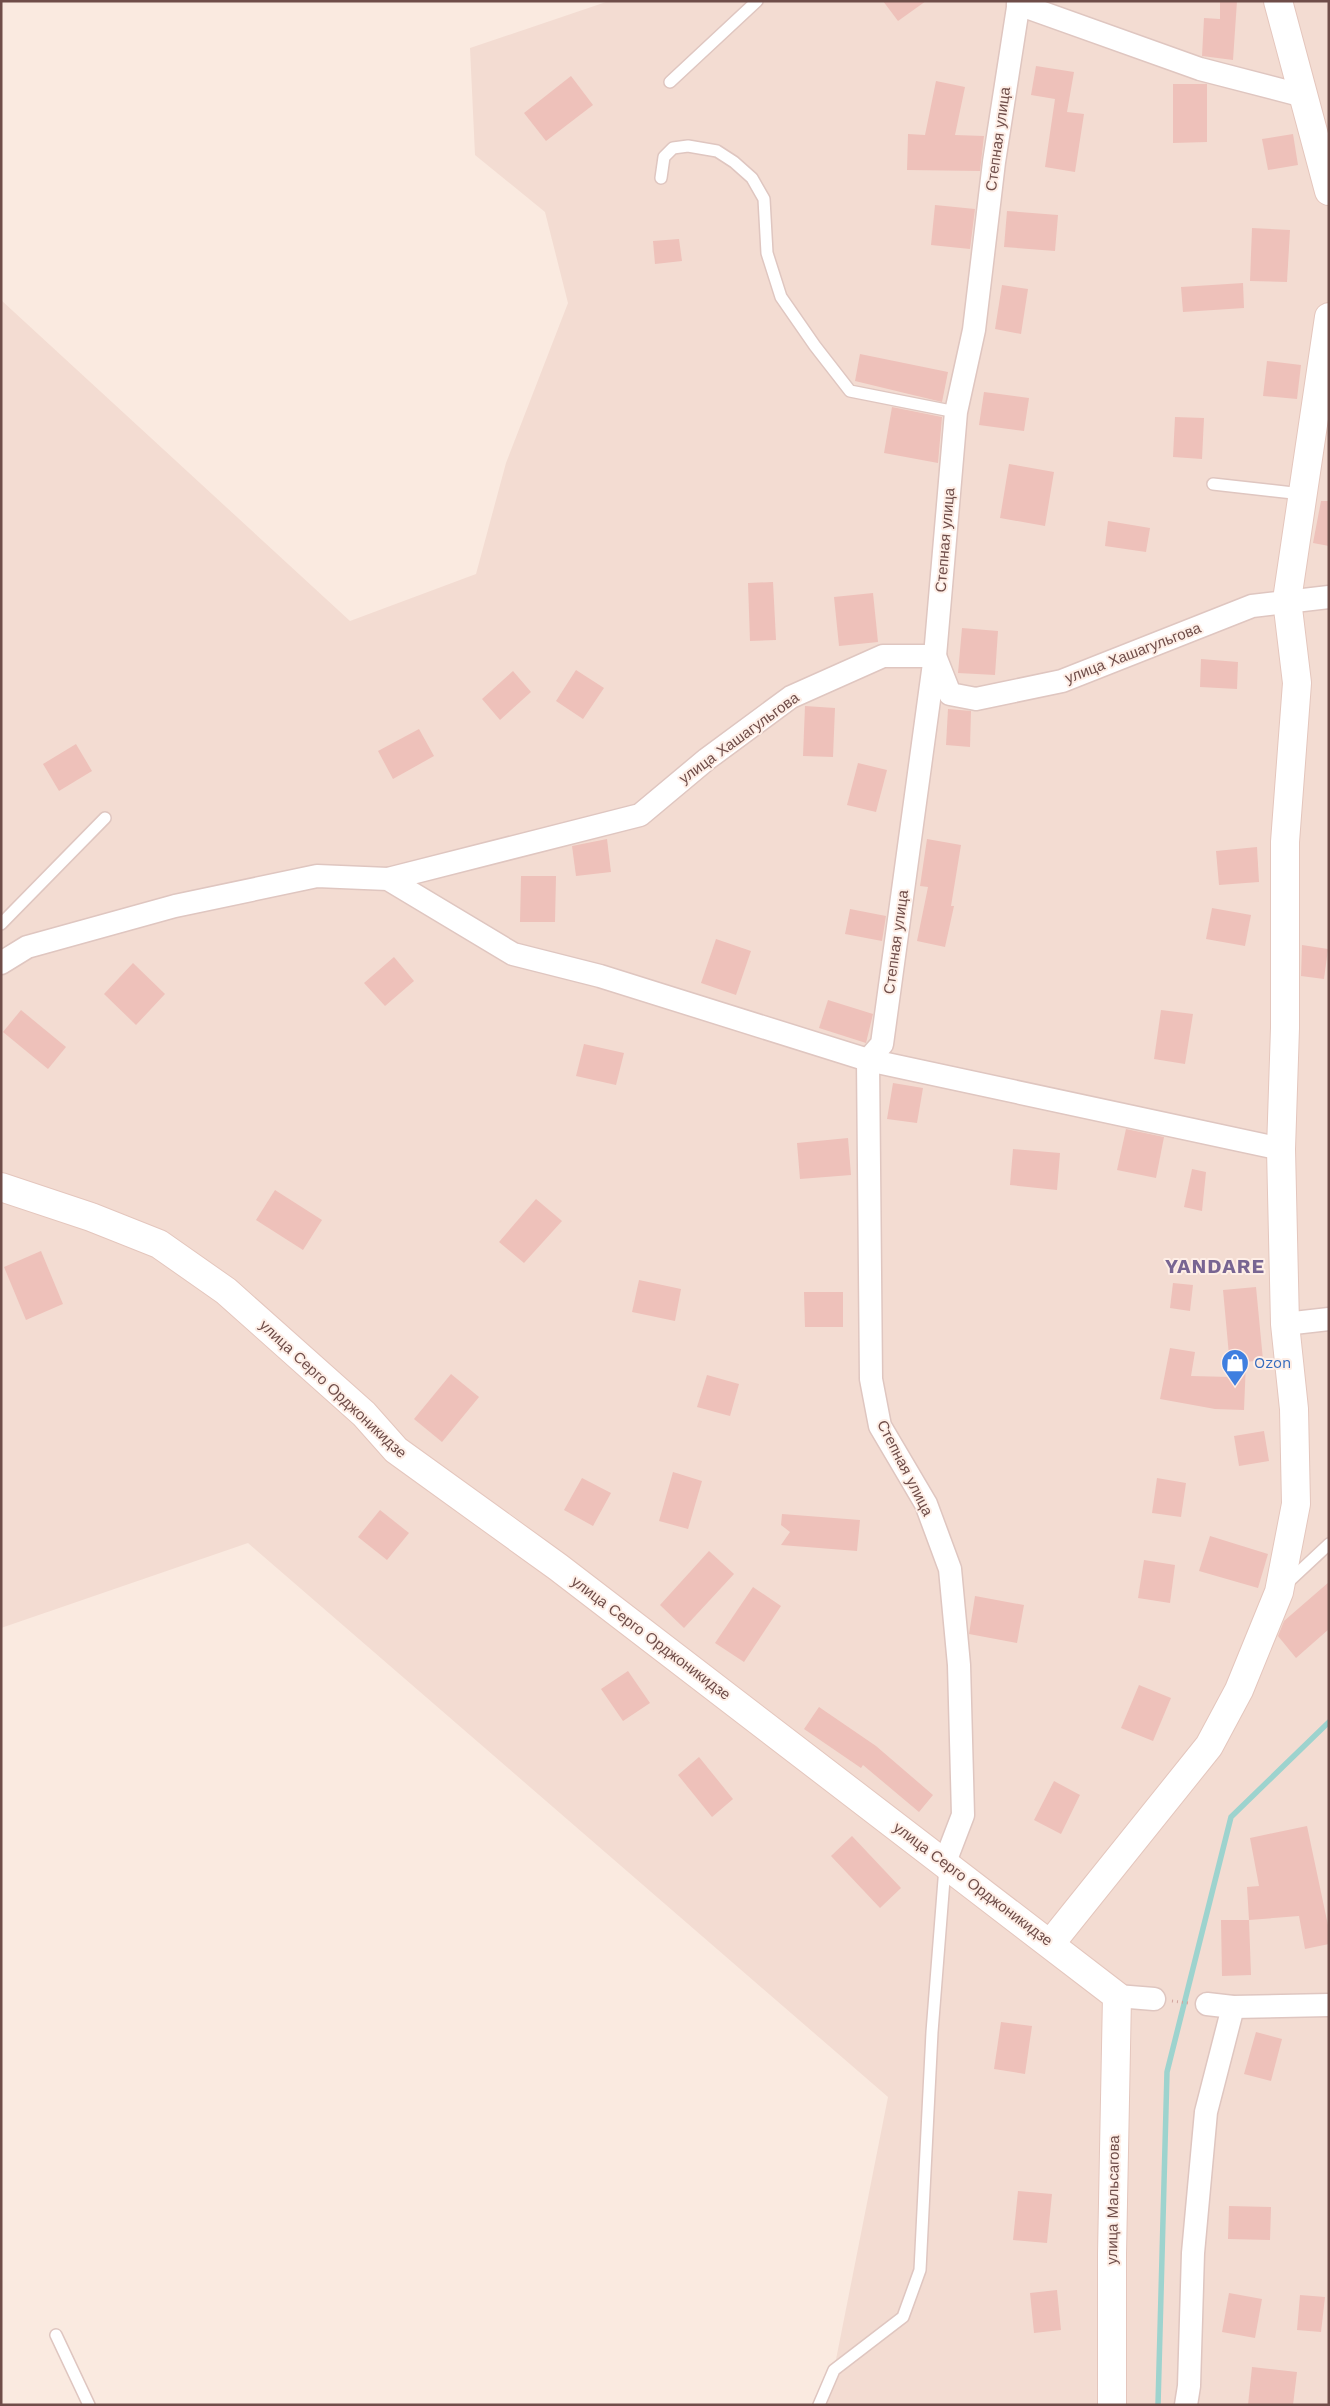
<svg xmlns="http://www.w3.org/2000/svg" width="1330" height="2406" viewBox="0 0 1330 2406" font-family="'Work Sans',sans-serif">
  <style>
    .residential { fill: #f3dcd2 }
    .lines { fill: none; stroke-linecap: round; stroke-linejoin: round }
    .stream { stroke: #9dd3ce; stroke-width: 5.5 }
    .building { fill: #eec1ba }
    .lane-casing { stroke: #dfc6c0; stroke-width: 14 }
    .street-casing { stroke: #dfc6c0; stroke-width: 25 }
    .secondary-casing { stroke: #e4c6bd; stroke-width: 30 }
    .path { stroke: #d2a59e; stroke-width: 3; stroke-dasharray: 1 4; stroke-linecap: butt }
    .lane { stroke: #fff; stroke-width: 11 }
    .street { stroke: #fff; stroke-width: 22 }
    .secondary { stroke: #fff; stroke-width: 28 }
    .labels { text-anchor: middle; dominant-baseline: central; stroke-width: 4; stroke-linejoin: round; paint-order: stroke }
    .street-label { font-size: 15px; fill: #6f4d49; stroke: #feeee6 }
    .shop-label { font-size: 15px; fill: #366cbe; stroke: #feeee6; text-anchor: start }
    .district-label { font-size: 20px; font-weight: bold; letter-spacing: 1px; fill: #786592; stroke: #feeee6 }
  </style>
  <rect width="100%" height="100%" fill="#faeae0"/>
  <polygon class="residential" points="609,1 1329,1 1329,2405 827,2405 888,2097 248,1543 1,1628 1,300 350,621 476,574 506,463 568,303 545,212 475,155 470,48"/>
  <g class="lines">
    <polyline class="stream" points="1158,2405 1167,2072 1231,1817 1329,1722"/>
  </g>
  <g class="building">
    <polygon points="883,1 926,1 898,21"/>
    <polygon points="1220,1 1237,1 1233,60 1202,56 1204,18 1220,19"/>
    <polygon points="1036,66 1074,72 1067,112 1084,114 1075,172 1045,167 1055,99 1031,95"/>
    <polygon points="571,76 593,105 546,141 524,113"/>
    <polygon points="936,81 965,87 955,135 984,136 980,171 907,170 908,134 925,135"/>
    <polygon points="1173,84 1207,84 1207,142 1173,143"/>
    <polygon points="1293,134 1298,165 1268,170 1262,139"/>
    <polygon points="935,205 975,209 970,249 931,245"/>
    <polygon points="1007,211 1058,215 1055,251 1004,247"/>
    <polygon points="1252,228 1290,230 1287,282 1250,281"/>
    <polygon points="679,239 682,261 655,264 653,241"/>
    <polygon points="1243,283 1244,308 1183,312 1181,287"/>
    <polygon points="1002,285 1028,289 1021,334 995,329"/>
    <polygon points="860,354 948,372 942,402 855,381"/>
    <polygon points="1267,361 1301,365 1297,399 1263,396"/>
    <polygon points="984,392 1029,398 1024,431 979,425"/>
    <polygon points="892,407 942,417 938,463 884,453"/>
    <polygon points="1175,417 1204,418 1202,459 1173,457"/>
    <polygon points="1009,464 1054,472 1045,526 1000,518"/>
    <polygon points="1321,501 1329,501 1329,546 1313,543"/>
    <polygon points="1108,521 1150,528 1146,552 1105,546"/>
    <polygon points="773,582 776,640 750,641 748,583"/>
    <polygon points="873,593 878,642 839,646 834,597"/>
    <polygon points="962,628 998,631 995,675 958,673"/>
    <polygon points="1201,659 1238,662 1237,689 1200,687"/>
    <polygon points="576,670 604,688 583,719 556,701"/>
    <polygon points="513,671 531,692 500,720 482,699"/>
    <polygon points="805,706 835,708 833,757 803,756"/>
    <polygon points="948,709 971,711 970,747 946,745"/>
    <polygon points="419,729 434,756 393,779 378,751"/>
    <polygon points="76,744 92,771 59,791 43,764"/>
    <polygon points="858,763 887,770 876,812 847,805"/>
    <polygon points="607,839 611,872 576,876 572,846"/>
    <polygon points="927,839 961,845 951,906 954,906 945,947 917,941 928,887 920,886"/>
    <polygon points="1257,847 1259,882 1219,885 1216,851"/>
    <polygon points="521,876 556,876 555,922 520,922"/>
    <polygon points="1212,908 1251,915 1245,946 1206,939"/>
    <polygon points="850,909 886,916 882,941 845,934"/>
    <polygon points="716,939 751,951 736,995 701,983"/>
    <polygon points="1302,945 1328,949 1324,979 1301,976"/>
    <polygon points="394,957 414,981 385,1006 364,983"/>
    <polygon points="133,963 165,994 136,1025 104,994"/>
    <polygon points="828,1000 873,1014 866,1043 819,1028"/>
    <polygon points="21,1010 66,1047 48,1069 3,1032"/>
    <polygon points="1161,1010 1193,1014 1185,1064 1154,1059"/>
    <polygon points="584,1044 624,1053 616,1085 576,1076"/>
    <polygon points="893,1083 923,1088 917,1123 887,1119"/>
    <polygon points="1126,1129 1164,1137 1156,1178 1117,1170"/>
    <polygon points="848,1138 851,1175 800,1179 797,1143"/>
    <polygon points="1013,1149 1060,1153 1057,1190 1010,1185"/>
    <polygon points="1192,1169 1206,1172 1202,1211 1184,1207"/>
    <polygon points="275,1190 322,1220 303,1250 256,1220"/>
    <polygon points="536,1199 562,1221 524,1263 499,1242"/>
    <polygon points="41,1251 63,1304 26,1320 4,1267"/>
    <polygon points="639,1280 681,1289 675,1321 632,1312"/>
    <polygon points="1173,1283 1193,1285 1190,1311 1170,1308"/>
    <polygon points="1256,1287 1263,1360 1246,1362 1244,1410 1215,1409 1160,1399 1170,1348 1195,1352 1191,1376 1231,1377 1223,1290"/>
    <polygon points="804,1292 843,1292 843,1327 805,1327"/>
    <polygon points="451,1374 479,1397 442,1442 414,1419"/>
    <polygon points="707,1375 739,1384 730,1416 697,1407"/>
    <polygon points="1264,1431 1269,1461 1239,1466 1234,1436"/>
    <polygon points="673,1472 702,1481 688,1529 659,1521"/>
    <polygon points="582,1478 611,1493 593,1526 564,1510"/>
    <polygon points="1157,1478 1186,1483 1181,1517 1152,1513"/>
    <polygon points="380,1510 409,1533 387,1560 358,1537"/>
    <polygon points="782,1514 860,1520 857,1551 781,1545 790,1532 781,1525"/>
    <polygon points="1210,1536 1268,1554 1258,1588 1199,1571"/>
    <polygon points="709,1551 734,1574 684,1628 660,1605"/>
    <polygon points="1144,1560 1175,1565 1170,1603 1138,1598"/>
    <polygon points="1329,1582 1329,1629 1296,1658 1278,1636 1284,1621"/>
    <polygon points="753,1587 781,1606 744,1662 715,1643"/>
    <polygon points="975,1596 1024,1605 1017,1643 969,1634"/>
    <polygon points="628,1671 650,1703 623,1721 601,1689"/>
    <polygon points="1139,1685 1171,1698 1153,1741 1121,1728"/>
    <polygon points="819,1707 876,1746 933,1795 919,1812 863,1765 861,1768 804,1729"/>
    <polygon points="699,1757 733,1799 712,1817 678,1775"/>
    <polygon points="1054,1781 1080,1795 1061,1834 1034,1820"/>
    <polygon points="1307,1826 1329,1930 1329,1944 1305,1949 1299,1916 1249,1920 1247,1887 1259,1886 1250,1838"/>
    <polygon points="852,1836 901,1888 880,1908 831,1856"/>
    <polygon points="1221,1920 1249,1920 1251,1975 1222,1976"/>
    <polygon points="1001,2022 1032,2026 1025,2074 994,2069"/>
    <polygon points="1256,2032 1282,2039 1271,2081 1244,2074"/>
    <polygon points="1018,2191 1052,2194 1047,2243 1013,2240"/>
    <polygon points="1229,2206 1271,2207 1270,2240 1228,2239"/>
    <polygon points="1057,2290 1061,2330 1034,2333 1030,2293"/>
    <polygon points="1229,2293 1262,2299 1255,2338 1222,2332"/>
    <polygon points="1300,2295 1325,2297 1321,2332 1297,2330"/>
    <polygon points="1252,2367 1297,2372 1293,2405 1248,2405"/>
  </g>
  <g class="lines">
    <defs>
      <g id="lane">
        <polyline points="670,82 757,1"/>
        <polyline points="661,178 664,157 673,148 688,146 717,151 734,162 752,178 764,199 767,253 781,297 815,346 850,391 956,412"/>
        <polyline points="1213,484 1302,494"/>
        <polyline points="1,924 105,818"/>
        <polyline points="1285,1585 1329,1544"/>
        <polyline points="56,2335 89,2405"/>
        <polyline points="819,2405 834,2370 903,2317 920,2270 932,2032 945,1867"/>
      </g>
      <g id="street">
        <polyline points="1018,4 1200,69 1304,96"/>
        <polyline points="388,879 640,815 707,759 791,697 883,656 935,656 950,694 976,699 1062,681 1252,606 1329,597"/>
        <polyline points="1,963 27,947 175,906 317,876 388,879 513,954 600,976 868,1060 1281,1149"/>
        <polyline points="1285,1324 1329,1319"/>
        <polyline points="945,1862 963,1815 959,1665 950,1569 926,1504 880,1426 871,1379 868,1060 882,1044 935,656 956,412 974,330 994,162 1019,1"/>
        <polyline points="1117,1996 1154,1999"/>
        <polyline points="1207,2004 1233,2007 1329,2005"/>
        <polyline points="1186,2405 1189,2386 1193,2253 1206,2112 1233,2007"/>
      </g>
      <g id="secondary">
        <polyline points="1278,1 1329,191"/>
        <polyline points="1,1187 91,1217 159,1244 226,1291 364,1414 396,1450 558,1567 1117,1996 1112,2254 1112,2405"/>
        <polyline points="1051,1943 1209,1746 1239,1690 1279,1592 1296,1504 1294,1409 1285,1324 1281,1149 1285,1028 1285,842 1297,683 1287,600 1329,317"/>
      </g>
    </defs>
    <use href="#lane" class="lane-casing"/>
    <use href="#street" class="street-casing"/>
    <use href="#secondary" class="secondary-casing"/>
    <polyline class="path" points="1172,2001 1188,2003"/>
    <use href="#lane" class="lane"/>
    <use href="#street" class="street"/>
    <use href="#secondary" class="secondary"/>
  </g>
  <defs>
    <symbol id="shop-pin" viewBox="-11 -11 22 30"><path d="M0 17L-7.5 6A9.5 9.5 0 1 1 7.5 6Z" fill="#3f7fe0" stroke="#feeee6"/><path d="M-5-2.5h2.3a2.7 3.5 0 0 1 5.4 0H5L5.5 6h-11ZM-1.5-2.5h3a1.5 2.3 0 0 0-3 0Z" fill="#fff"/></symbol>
  </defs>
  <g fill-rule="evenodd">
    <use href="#shop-pin" x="1219" y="1347" width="32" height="43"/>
  </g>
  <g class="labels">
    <g class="street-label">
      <text transform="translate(998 139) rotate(-82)">Степная улица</text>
      <text transform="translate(945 540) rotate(-85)">Степная улица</text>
      <text transform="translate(1133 653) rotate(-21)">улица Хашагульгова</text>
      <text transform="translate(739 738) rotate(-36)">улица Хашагульгова</text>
      <text transform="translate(896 942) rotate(-82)">Степная улица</text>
      <text transform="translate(333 1389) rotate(43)">улица Серго Орджоникидзе</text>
      <text transform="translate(905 1468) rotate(63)">Степная улица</text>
      <text transform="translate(651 1638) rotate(37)">улица Серго Орджоникидзе</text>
      <text transform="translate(973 1884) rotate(37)">улица Серго Орджоникидзе</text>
      <text transform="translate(1113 2200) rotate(-89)">улица Мальсагова</text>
    </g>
    <g class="shop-label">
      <text x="1254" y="1363">Ozon</text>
    </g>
    <g class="district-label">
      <text x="1215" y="1266">YANDARE</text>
    </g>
  </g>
  <rect width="1330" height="2406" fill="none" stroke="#6f4d49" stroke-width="5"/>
</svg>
